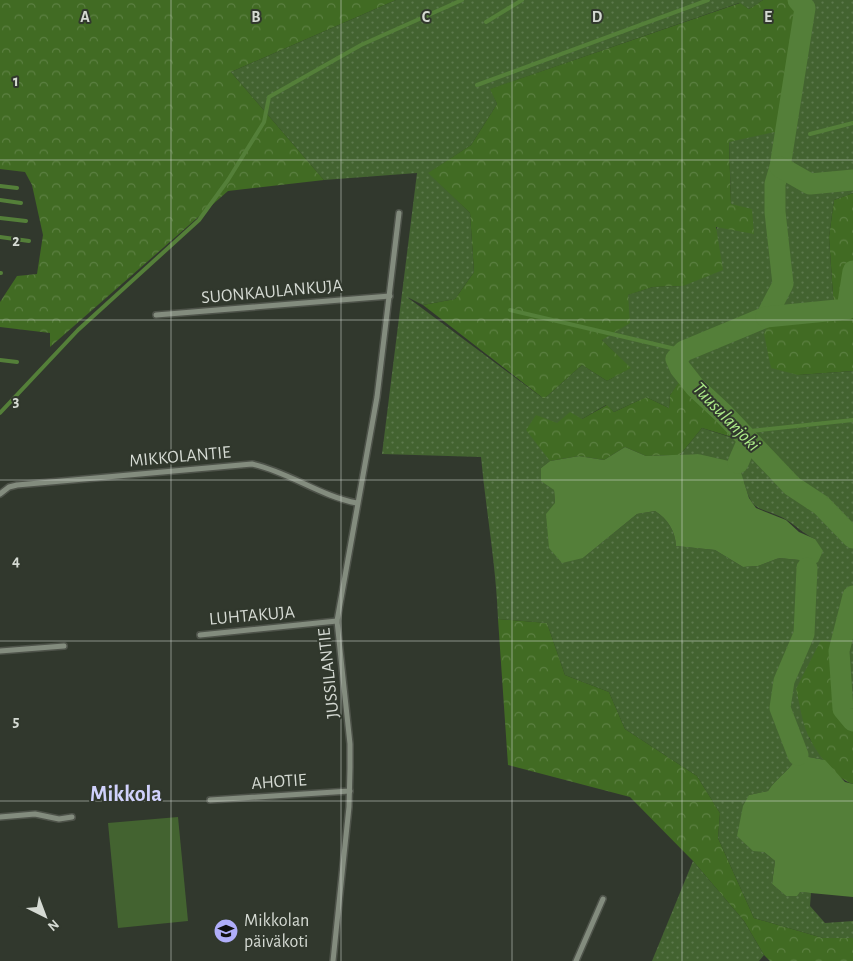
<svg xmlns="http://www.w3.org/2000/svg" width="853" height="961" viewBox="0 0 853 961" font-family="'Alegreya Sans',sans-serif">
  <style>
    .grass { fill: url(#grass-dots); fill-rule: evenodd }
    .forest { fill: url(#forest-crowns) }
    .pitch { fill: #436330 }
    .water { fill: #547f39 }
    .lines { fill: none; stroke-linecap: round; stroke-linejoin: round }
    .stream { stroke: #547f39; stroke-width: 4 }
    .river { stroke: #547f39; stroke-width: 21 }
    .minor-casing { stroke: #4e534a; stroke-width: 8 }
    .minor { stroke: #838c7e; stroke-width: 5 }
    .grid { fill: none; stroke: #d5dad3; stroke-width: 1; stroke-opacity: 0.55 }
    .labels { text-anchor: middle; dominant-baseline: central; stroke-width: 4; stroke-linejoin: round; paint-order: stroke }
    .street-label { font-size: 18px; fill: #d5dad3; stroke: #31382d }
    .poi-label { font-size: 18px; fill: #d5dad3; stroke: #31382d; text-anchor: start }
    .water-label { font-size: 19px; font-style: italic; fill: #acea88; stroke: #31382d }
    .district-label { font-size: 22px; font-weight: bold; fill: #d0d1fc; stroke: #31382d }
    .grid-label { font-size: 16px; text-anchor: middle; font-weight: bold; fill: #d5dad3; stroke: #31382d; stroke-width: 4; stroke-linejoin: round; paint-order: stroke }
  </style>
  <defs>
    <pattern id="grass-dots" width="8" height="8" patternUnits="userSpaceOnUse" patternTransform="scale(1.25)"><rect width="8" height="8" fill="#436330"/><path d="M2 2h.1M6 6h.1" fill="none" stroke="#5d794d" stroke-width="1.8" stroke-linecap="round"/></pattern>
    <pattern id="forest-crowns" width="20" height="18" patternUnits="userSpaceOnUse" patternTransform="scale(1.25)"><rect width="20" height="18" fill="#416b23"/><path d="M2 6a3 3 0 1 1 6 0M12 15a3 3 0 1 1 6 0" fill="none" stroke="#5c8042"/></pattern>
  </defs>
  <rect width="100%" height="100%" fill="#31382d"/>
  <g class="grass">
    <path d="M 396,0 L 763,0 L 749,9 L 739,3 L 491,89 L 497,104 L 471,145 L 429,173 L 470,213 L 474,272 L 455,299 L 423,305 L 407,297 L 544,399 L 582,365 L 607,381 L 630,368 L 602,340 L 627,295 L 653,287 L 683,286 L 731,204 L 729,141 L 802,0 L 853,0 L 853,193 L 834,200 L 829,237 L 834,309 L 773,314 L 798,375 L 853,371 L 853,728 L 841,719 L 832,658 L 836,643 L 809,738 L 825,760 L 798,755 C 791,770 777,777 768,791 L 749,795 L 764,852 L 775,861 L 772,884 L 786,896 L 800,892 L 811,893 L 810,906 L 825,923 L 853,921 L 853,938 L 823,938 L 754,918 L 718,838 L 720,813 L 697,776 L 625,729 L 609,692 L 565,675 L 547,623 L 498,619 C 496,564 486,511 481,457 L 382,454 L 417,173 L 324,180 L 231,72 ZM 683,378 L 733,438 L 702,428 L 680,455 L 698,454 L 744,482 C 753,515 759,505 785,519 C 796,525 803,534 815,539 L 799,560 L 779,558 L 758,566 L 743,567 L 715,550 L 676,546 C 675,531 668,519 655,511 L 637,514 L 583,558 L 555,503 L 554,490 L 541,468 L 550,461 L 582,419 L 606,405 L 614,412 L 646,397 L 669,408 L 670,395 Z"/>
    <polygon points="693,861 744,921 764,955 759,961 652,961"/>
  </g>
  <g class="forest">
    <polygon points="0,0 396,0 231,72 324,180 228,191 50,347 50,333 0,327 0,302 17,276 37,274 43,235 32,185 25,172 0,169"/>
    <polygon points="763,0 802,0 808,7 788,129 729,142 731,204 752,209 754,234 716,227 723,270 683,286 653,287 628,295 630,323 602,340 631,368 607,381 582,365 544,399 423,305 455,299 474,272 470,213 428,173 471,145 497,104 490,89 740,3 749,9"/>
    <polygon points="853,193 853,371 798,375 771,368 764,334 773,314 834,309 829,237 834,200"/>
    <polygon points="682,378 735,438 702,428 680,455 646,456 625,447 604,460 579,456 550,461 526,430 536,415 557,423 570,412 582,419 607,405 614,412 646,397 669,408 670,395"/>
    <polygon points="498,619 547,623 565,675 609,692 625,729 697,776 720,813 718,838 754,918 823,938 853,938 853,961 770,961 764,955 744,921 693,861 630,797 508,765"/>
    <path d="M 821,640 L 836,643 L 832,658 L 841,719 L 853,728 L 853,784 C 836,779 818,755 810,739 C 802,725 800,704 796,689 Z"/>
  </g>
  <polygon class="pitch" points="178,817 188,921 118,928 108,823"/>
  <g class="water">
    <polygon points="788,0 807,0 811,9 797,15"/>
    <path d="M 625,447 L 646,456 L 698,454 L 738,463 L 749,498 L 756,508 L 786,520 L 799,532 L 815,539 L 823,551 L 818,562 L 807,568 L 799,560 L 779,558 L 758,566 L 743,567 L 715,550 L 676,546 C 675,531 668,519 655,511 L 637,514 L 583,558 L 562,563 L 549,548 L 546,514 L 555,503 L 554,490 L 541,481 L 541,468 L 550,461 L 579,456 L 604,460 Z"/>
    <path d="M 798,755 L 825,760 L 845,782 L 853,784 L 853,897 L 800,892 L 797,896 L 786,896 L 772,884 L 775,861 L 764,852 L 753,851 L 737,836 L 743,806 L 749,795 L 768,791 C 777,777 791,770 798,755 Z"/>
  </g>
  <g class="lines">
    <g class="stream">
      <polyline points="486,22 522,0"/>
      <polyline points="477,85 708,0"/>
      <polyline points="810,134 853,123"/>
      <polyline points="0,186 17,188"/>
      <polyline points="0,200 21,203"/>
      <polyline points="0,218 26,221"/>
      <polyline points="0,237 29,241"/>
      <polyline points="0,273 1,273"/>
      <polyline points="510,310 684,351"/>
      <polyline points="0,360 17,362"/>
      <polyline points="0,413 78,330 199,220 228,180 264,122 269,97 361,45 462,0"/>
      <polyline points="742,432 853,420"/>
      <polyline points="848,619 853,618"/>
      <polyline points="848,715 853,713"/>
    </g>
    <g class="river">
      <polyline points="798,0 805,8 780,167 775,184 775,212 783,284 766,317 684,351 676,359 680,368 695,387 724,414 792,486 821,505 853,538"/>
      <polyline points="780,167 810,184 853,180"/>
      <polyline points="766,317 847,309 853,271"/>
      <polyline points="738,463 748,440"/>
      <polyline points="853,596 839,651 843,709 853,721"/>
      <polyline points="798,755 780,708 784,681 804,634 807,568"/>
    </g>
    <defs>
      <g id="minor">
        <polyline points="156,315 390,296"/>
        <path d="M 0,494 L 9,487 L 17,485 L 252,464 C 289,472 320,496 357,503"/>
        <polyline points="200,635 337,621"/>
        <polyline points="0,651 64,646"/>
        <polyline points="210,800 350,791"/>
        <polyline points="0,817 35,814 59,819 72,817"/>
        <polyline points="333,961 349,807 350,768 350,744 337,621 377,397 399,213"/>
        <polyline points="576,961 603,899"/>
      </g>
    </defs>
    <use href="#minor" class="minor-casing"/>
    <use href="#minor" class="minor"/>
  </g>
  <path class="grid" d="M 171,0 L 171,961M 341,0 L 341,961M 512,0 L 512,961M 682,0 L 682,961M 0,160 L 853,160M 0,320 L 853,320M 0,480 L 853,480M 0,641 L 853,641M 0,801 L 853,801"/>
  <defs>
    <symbol id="school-disc" viewBox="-11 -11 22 22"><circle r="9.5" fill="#b0aefa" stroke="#31382d"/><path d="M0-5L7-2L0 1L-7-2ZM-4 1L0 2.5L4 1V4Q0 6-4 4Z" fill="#111"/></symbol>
  </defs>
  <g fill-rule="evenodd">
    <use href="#school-disc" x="212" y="917" width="28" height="28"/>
  </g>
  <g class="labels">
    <g class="street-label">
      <text transform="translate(272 292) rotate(-5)">SUONKAULANKUJA</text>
      <text transform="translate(180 457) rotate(-5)">MIKKOLANTIE</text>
      <text transform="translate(252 616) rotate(-5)">LUHTAKUJA</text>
      <text transform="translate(329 673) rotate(-96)">JUSSILANTIE</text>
      <text transform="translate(279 782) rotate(-4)">AHOTIE</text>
    </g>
    <g class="poi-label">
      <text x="244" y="921">Mikkolan<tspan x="244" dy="21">päiväkoti</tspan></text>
    </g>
    <g class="water-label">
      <text transform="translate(726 417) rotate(46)">Tuusulanjoki</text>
    </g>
    <g class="district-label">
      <text x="126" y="794">Mikkola</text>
    </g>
  </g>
  <g class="grid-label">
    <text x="85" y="22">A</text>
    <text x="256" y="22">B</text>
    <text x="426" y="22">C</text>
    <text x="597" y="22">D</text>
    <text x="768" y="22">E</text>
    <text x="16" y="86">1</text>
    <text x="16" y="246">2</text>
    <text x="16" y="406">3</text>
    <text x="16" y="566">4</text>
    <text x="16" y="726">5</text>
  </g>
  <g transform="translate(45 916) rotate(138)" stroke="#31382d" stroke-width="4" paint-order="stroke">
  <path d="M0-4L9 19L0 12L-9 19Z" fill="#d5dad3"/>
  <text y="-8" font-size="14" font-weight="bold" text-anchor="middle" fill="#d5dad3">N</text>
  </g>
</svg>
